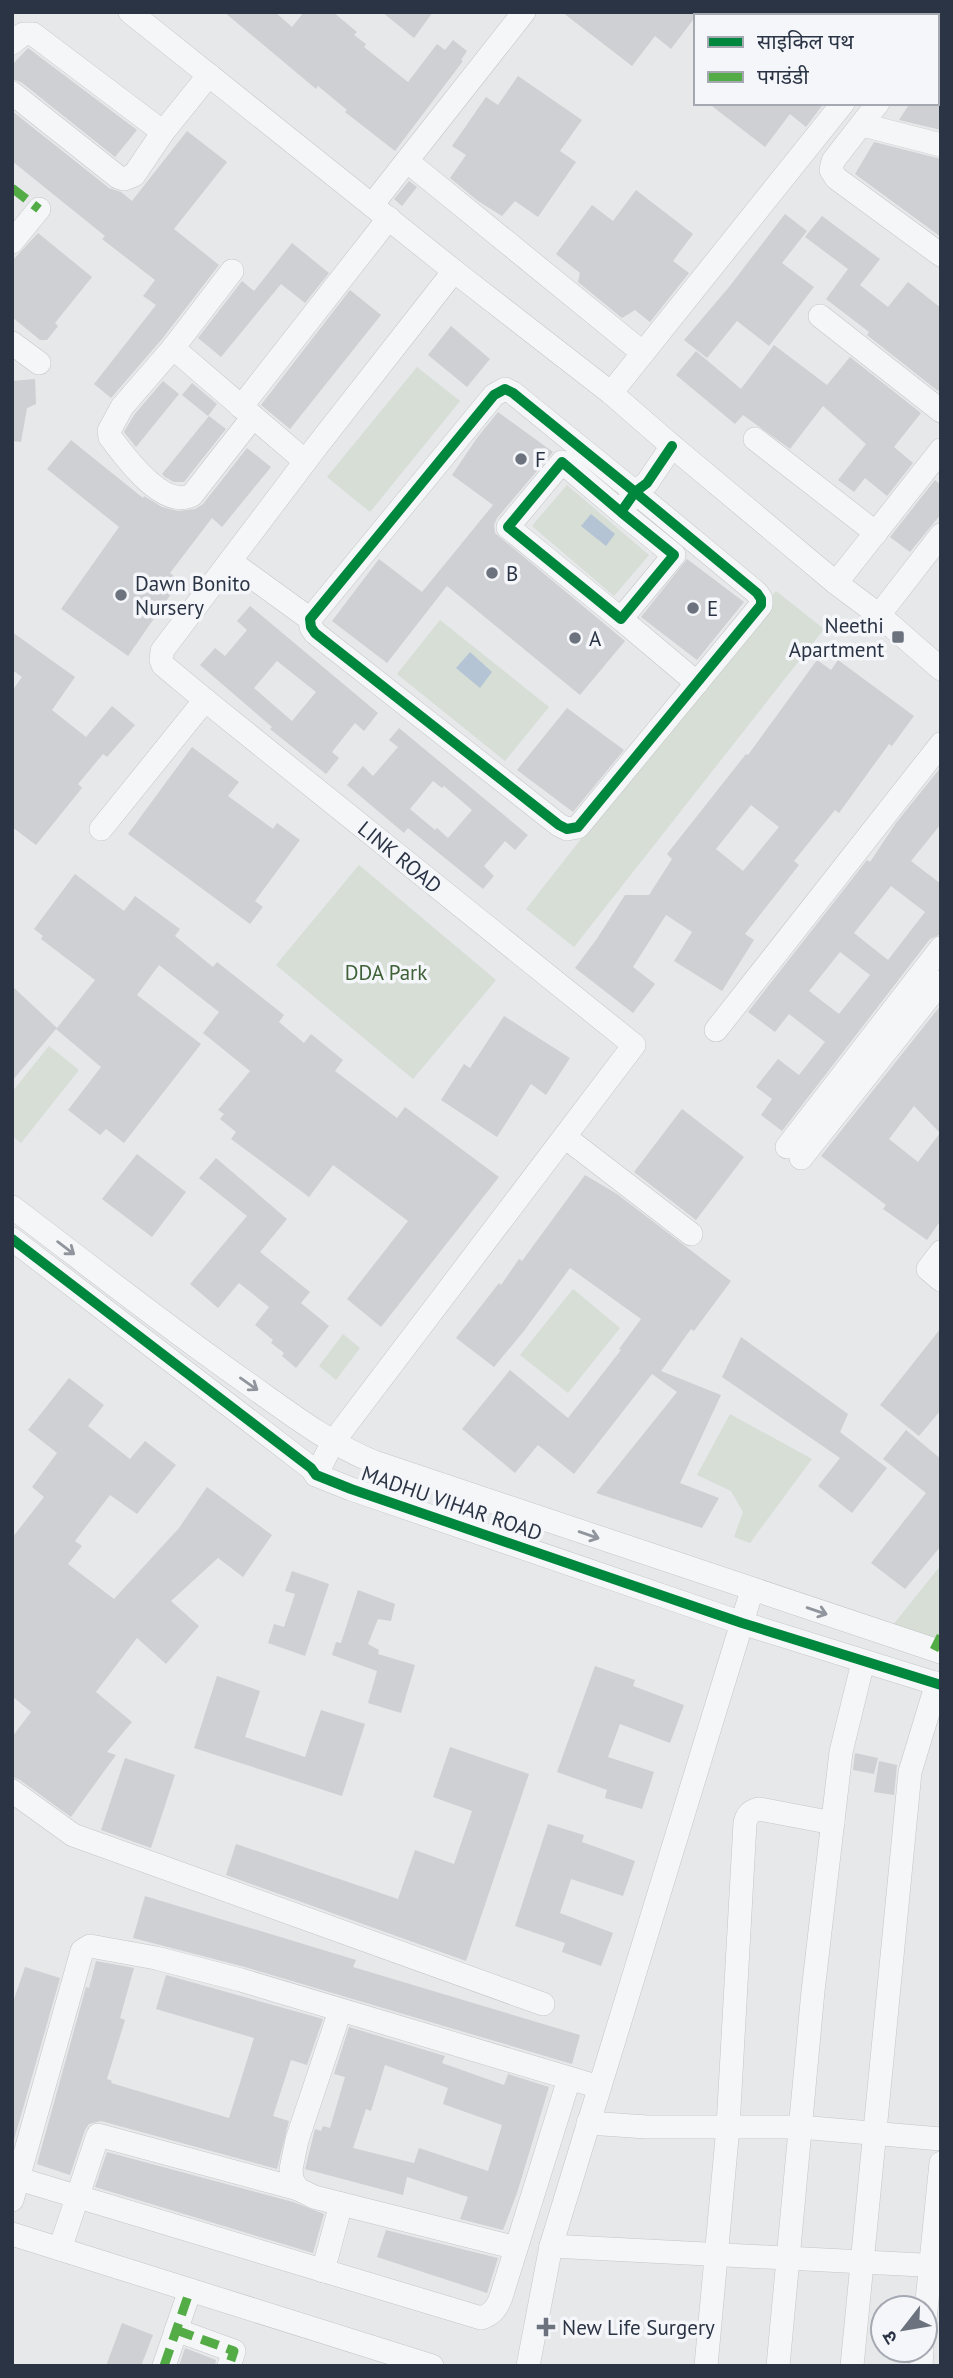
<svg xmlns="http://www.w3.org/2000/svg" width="953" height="2378" viewBox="0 0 953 2378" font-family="'PT Sans','Noto Sans Devanagari',sans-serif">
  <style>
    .green { fill: #d6ded6 }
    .water { fill: #b4c4d5 }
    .building { fill: #ced0d3; fill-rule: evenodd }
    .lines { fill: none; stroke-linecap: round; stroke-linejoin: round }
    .minor-casing { stroke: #c4c6c8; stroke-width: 24 }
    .minor { stroke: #f5f6f7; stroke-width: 23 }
    .quiet { stroke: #54ac47; stroke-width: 9; stroke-dasharray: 18 9; stroke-linecap: butt }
    .cycleway-casing { stroke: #f4f6f9; stroke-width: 15 }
    .cycleway { stroke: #00873e; stroke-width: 10 }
    .oneway { stroke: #90959e }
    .poi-dot { fill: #6c737f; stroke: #f4f6f9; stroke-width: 2.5 }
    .labels { text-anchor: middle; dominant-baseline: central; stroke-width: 7; stroke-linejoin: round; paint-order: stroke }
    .poi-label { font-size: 21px; fill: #2b3445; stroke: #f4f6f9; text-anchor: start }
    .street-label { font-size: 21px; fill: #2b3445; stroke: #f4f6f9 }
    .park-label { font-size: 21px; fill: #3f6138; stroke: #f4f6f9 }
  </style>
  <rect width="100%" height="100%" fill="#e6e8ea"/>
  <g class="green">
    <polygon points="417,367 460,401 370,512 327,477"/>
    <polygon points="567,485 649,555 614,596 532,526"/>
    <polygon points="776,591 824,629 574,947 526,909"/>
    <polygon points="440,620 549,707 505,761 397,674"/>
    <polygon points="359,865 496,980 413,1079 276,965"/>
    <polygon points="49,1046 79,1070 21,1143 12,1136 12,1092"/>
    <polygon points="573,1289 620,1328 568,1393 520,1355"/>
    <polygon points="343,1334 360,1348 336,1380 319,1366"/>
    <polygon points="730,1414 812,1459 750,1543 734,1537 743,1512 731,1491 697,1475"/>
    <polygon points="941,1565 941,1640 893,1625"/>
  </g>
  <g class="water">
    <polygon points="591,514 615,534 606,546 581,526"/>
    <polygon points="470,652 492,672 480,688 456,668"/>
  </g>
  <g class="building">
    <polygon points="224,12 275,12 292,27 304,12 333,12 357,32 354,35 366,44 364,47 408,82 437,44 445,50 453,40 467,51 461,60 463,61 395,151 345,112 347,110 318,86 316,89"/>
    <polygon points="382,12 433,12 414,38"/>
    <polygon points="562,12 699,12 671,49 655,36 632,66"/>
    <polygon points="28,48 137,130 115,157 21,82 12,79 12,65"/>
    <polygon points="518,76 582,120 560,151 576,162 538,217 515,201 502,216 478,201 450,178 466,155 452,146 486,97 498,105"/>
    <polygon points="708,103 824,103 806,127 790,114 765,147"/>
    <polygon points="910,103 941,103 941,130 899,120"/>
    <polygon points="12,111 109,188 121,192 132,201 187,131 227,162 174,229 219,265 162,339 111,398 94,384 156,305 143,296 155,280 102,239 105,236 12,161"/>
    <polygon points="874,142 941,159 941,237 855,174"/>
    <polygon points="409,181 417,187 402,206 394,199"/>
    <polygon points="636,190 693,234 673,261 689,273 650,322 635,310 622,318 578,282 580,273 556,254 592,205 613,221"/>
    <polygon points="785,214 807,231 782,263 814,287 769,346 737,321 707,358 684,340 729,287"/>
    <polygon points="822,216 880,259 860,285 888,307 908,282 941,308 941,387 938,391 867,335 869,332 826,299 848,269 805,237"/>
    <polygon points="38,233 92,277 55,323 58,326 47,340 40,340 12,317 12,261"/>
    <polygon points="292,243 329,273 305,303 281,284 221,357 198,338 242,281 254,291"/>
    <polygon points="350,290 381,315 290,429 261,405"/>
    <polygon points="451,326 490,359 467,387 428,355"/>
    <polygon points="774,345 827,385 850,357 921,413 894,447 913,463 887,496 865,478 854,492 838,480 866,444 823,406 790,449 743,415 735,424 676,375 696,351 741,389"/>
    <polygon points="35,379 36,404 27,408 21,442 12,441 12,381"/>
    <polygon points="163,381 179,394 136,447 124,432 134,415"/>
    <polygon points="192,383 217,404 208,416 182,395"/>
    <polygon points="498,412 553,452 497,518 494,525 495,533 625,641 580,695 447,586 387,663 332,621 379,559 422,592 493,505 452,475 477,438"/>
    <polygon points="209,416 226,429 184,482 174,482 165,477 162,474"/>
    <polygon points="71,440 143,498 144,496 162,507 178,511 195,509 203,504 247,448 271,467 222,527 212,518 170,573 180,581 128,656 61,609 119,527 47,469"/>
    <polygon points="935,480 941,485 941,514 910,552 890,537"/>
    <polygon points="687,559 744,602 697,660 641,617"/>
    <path d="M 250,606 L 378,713 L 364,731 L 355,723 L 332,752 L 339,758 L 326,774 L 270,729 L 272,727 L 200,665 L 215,648 L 225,656 L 247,630 L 237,621 ZM 277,661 L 316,692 L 292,721 L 254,688 Z"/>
    <polygon points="12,632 75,677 52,710 86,737 112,706 135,725 107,757 103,754 78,784 82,788 36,845 12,827 12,691 22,677 12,670"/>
    <path d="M 817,660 L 831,670 L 838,660 L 914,716 L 892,746 L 889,744 L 839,813 L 835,810 L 794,861 L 799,865 L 745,934 L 754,940 L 722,991 L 674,961 L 692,932 L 666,915 L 633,967 L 655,984 L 633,1013 L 575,968 L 596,940 L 625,895 L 649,895 L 672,859 L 667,854 L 746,754 L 748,755 ZM 751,805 L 779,827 L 743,871 L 716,849 Z"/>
    <polygon points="567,708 624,750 573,812 517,770"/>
    <path d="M 399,728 L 528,835 L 515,850 L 505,841 L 484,866 L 494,876 L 483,889 L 408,828 L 404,833 L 347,785 L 363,766 L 373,776 L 398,747 L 389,740 ZM 433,781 L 442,788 L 444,786 L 472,810 L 448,838 L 437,828 L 435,830 L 410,809 Z"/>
    <polygon points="192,747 239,782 228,796 273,829 277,823 300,840 255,901 263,907 250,924 128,834"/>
    <path d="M 941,767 L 941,824 L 911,861 L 941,884 L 941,934 L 930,939 L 782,1131 L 761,1115 L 772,1099 L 756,1087 L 778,1059 L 799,1075 L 825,1042 L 789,1014 L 775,1032 L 748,1012 L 867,860 L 870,862 L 896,823 ZM 891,886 L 925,912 L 888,960 L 854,933 ZM 840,952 L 870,975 L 839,1014 L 809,991 Z"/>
    <polygon points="75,874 124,911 135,896 180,929 175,936 213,967 217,962 284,1015 279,1022 304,1043 311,1034 343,1060 335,1071 397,1118 405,1107 499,1177 381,1327 347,1299 408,1221 333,1165 309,1197 231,1139 236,1132 220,1119 224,1114 218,1110 250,1071 203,1033 219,1012 159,965 137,995 201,1044 124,1143 106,1129 100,1135 68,1110 101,1067 56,1029 12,1081 12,986 57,1028 95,980 41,939 43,936 34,929"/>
    <path d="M 941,1005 L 941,1220 L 927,1240 L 883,1209 L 886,1205 L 821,1156 ZM 914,1106 L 940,1133 L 918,1162 L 889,1139 Z"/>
    <polygon points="504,1016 570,1058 546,1095 531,1084 497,1137 441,1100 464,1064 470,1068"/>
    <polygon points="682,1109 744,1157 696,1220 634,1172"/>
    <polygon points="137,1154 186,1192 152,1237 102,1199"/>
    <polygon points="216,1158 287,1219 260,1252 310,1292 301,1303 329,1326 296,1368 282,1356 284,1353 271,1343 273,1340 255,1325 269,1307 239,1283 218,1308 190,1284 247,1216 199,1178"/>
    <polygon points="585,1175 617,1194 731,1281 694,1331 691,1329 661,1371 721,1395 680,1483 719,1498 702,1528 596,1493 677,1392 652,1374 574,1474 538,1445 515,1473 462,1429 510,1370 568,1418 621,1350 619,1349 641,1319 570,1268 524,1331 494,1367 456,1338 499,1283 501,1285 519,1259 522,1261"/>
    <polygon points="941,1328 941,1410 919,1436 880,1405"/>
    <polygon points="741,1337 848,1414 840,1432 887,1468 852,1513 818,1486 840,1458 722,1377"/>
    <polygon points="69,1378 104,1405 88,1426 130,1459 145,1441 176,1465 137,1514 110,1495 75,1541 82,1546 68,1564 114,1599 179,1528 207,1487 272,1535 243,1577 218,1558 171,1601 199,1626 166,1664 137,1638 96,1692 132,1722 107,1752 116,1755 71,1817 20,1780 12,1777 12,1737 31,1712 12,1696 12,1538 44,1497 32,1487 57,1453 28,1430"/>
    <polygon points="906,1430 941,1459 941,1546 905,1589 871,1563 926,1493 883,1459"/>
    <polygon points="292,1571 329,1584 305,1656 268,1643 274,1624 284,1627 295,1594 285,1591"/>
    <polygon points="358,1590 395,1604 391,1621 378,1619 368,1644 379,1650 378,1654 415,1665 401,1713 368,1703 377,1671 332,1655 336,1642 341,1643"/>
    <polygon points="595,1666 635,1680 633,1686 684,1705 670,1743 620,1724 608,1757 654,1772 642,1809 605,1798 607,1790 557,1772"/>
    <polygon points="217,1676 260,1691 245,1737 305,1757 321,1710 365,1724 342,1796 194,1748"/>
    <polygon points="450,1747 529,1774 466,1961 226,1875 236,1844 398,1899 415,1850 454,1864 472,1811 433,1797"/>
    <polygon points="855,1753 878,1758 874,1774 853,1770"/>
    <polygon points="125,1758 175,1775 151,1848 101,1830"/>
    <polygon points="879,1761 897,1765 894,1795 874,1792"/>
    <polygon points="548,1824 584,1835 582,1842 635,1861 623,1896 571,1879 560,1913 613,1933 601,1966 562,1952 565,1943 515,1926"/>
    <polygon points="145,1896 356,1960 353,1967 580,2035 572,2064 245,1967 133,1938"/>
    <polygon points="96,1961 134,1968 120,2018 125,2020 107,2079 112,2081 111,2083 229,2118 254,2038 156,2009 166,1975 323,2019 307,2065 291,2060 273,2116 289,2121 277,2169 101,2121 89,2124 85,2130 70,2175 37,2164 86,1987 89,1988"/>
    <polygon points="25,1967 60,1978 12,2147 12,2005"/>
    <path d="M 349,2027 L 445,2056 L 442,2063 L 504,2085 L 508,2074 L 549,2087 L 517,2193 L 503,2230 L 460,2219 L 468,2197 L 407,2177 L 403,2195 L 305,2169 L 315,2129 L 321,2131 L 323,2126 L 330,2128 L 345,2077 L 334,2074 ZM 385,2065 L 448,2088 L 443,2104 L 502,2125 L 488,2171 L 419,2148 L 414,2163 L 353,2148 L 366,2109 L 371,2111 Z"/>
    <polygon points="107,2152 293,2202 324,2214 313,2253 95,2187"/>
    <polygon points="386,2230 498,2258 487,2293 377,2257"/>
    <polygon points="122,2323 153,2335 141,2366 106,2366"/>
    <polygon points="185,2348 216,2360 215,2366 179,2366"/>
  </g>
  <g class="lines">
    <defs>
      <g id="minor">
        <polyline points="130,12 454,271 611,393 672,446 836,583 879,615 941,669"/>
        <polyline points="882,12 886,16"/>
        <polyline points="937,24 941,20"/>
        <polyline points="12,43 23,34 33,34 163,132"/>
        <polyline points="12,93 118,177 124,179 134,175 163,132 209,75"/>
        <polyline points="878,103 833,161 831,170 836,178 941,255"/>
        <polyline points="863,125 941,145"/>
        <polyline points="407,161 643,353"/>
        <polyline points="372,205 524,12"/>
        <polyline points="12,242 39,209"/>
        <polyline points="232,271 173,348 305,461"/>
        <polyline points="820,316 941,411"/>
        <polyline points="12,343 39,363"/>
        <path d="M 173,348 L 122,407 L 109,431 L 110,437 C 125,457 163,510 192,495 L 253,417"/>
        <polyline points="611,393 843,103"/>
        <polyline points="241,407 389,218"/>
        <polyline points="755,439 876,533"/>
        <polyline points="621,512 674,555 621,619 508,527 562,462 621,512 635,492 513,393 505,389 494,395 310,619 311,627 315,633 559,825 567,829 578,827 761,605 761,599 757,593 635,492 647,483 672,446"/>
        <polyline points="230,561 310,619"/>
        <polyline points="836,583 941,450"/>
        <polyline points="879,615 941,535"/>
        <polyline points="621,619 697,683"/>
        <polyline points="101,829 205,700"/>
        <polyline points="716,1030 941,744"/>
        <polyline points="565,1137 691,1234"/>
        <polyline points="787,1147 941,948"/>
        <polyline points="801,1158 941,982"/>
        <path d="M 12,1207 C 90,1266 167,1327 247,1383 C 288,1412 328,1443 374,1462 L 941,1652"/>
        <polyline points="12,1239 311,1468 316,1475 351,1489 742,1623 941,1685"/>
        <polyline points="941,1252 928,1269 941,1280"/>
        <polyline points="316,1475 333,1442 634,1045 205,700 163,665 161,660 162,651 317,446 454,271"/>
        <polyline points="12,1791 73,1835 543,2004"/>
        <polyline points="340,2011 297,2140 291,2169 292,2180 298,2189 314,2197 516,2248"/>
        <polyline points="588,2123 647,2127 800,2127 941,2139"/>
        <path d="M 19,2179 L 481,2318 C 493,2314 497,2308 501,2297 L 569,2079"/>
        <polyline points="12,2200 82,1951 90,1946 156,1958 241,1980 599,2087"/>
        <polyline points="12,2234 432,2366"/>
        <polyline points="551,2246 941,2266"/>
        <polyline points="60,2249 98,2135 298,2189"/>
        <polyline points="323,2271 341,2204"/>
        <polyline points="925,2320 941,2163"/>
        <polyline points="176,2330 234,2351 229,2366"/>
        <polyline points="164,2366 190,2290"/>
        <polyline points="528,2366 551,2246 752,1590"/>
        <path d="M 706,2366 L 728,2127 L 745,1823 C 747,1815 750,1811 759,1809 L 833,1823"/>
        <polyline points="778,2366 813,1991 841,1752 863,1662"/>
        <polyline points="852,2366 910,1772 937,1683"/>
        <polyline points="921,2366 922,2350"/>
      </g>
    </defs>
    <use href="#minor" class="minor-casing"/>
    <use href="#minor" class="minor"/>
    <g class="quiet">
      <polyline points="12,188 39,209"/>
      <polyline points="934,1650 941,1636"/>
      <polyline points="176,2330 234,2351 229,2366"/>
      <polyline points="164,2366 190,2290"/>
    </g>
    <defs>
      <g id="cycleway">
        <polyline points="621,512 674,555 621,619 508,527 562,462 621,512 635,492 513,393 505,389 494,395 310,619 311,627 315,633 559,825 567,829 578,827 761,605 761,599 757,593 635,492 647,483 672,446"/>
        <polyline points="12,1239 311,1468 316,1475 351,1489 742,1623 941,1685"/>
      </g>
    </defs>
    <use href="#cycleway" class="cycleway-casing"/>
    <use href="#cycleway" class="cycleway"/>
  </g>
  <defs><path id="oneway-shaft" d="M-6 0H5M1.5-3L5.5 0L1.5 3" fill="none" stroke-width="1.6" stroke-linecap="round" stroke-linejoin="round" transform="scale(1.75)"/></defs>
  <g class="oneway">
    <use href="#oneway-shaft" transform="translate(66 1248) rotate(37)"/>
    <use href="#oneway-shaft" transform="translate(249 1384) rotate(35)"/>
    <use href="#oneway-shaft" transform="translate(589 1535) rotate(19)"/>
    <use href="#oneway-shaft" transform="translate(817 1611) rotate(19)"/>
  </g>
  <g class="poi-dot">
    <circle cx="521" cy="459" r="7"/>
    <circle cx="492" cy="573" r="7"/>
    <circle cx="121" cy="595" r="7"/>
    <circle cx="693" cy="608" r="7"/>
    <rect x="891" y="630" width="14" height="14" rx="3.5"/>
    <circle cx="575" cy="638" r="7"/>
    <path d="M542.5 2316.5h7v7h7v7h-7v7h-7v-7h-7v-7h7z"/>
  </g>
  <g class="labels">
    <g class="poi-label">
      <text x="535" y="459">F</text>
      <text x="506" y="573">B</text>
      <text x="135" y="583">Dawn Bonito<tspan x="135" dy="24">Nursery</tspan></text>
      <text x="707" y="608">E</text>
      <text x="884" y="625" text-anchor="end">Neethi<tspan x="884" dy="24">Apartment</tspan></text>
      <text x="589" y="638">A</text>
      <text x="562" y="2327">New Life Surgery</text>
    </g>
    <g class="street-label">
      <text transform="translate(400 857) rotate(39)">LINK ROAD</text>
      <text transform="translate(452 1503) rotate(19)">MADHU VIHAR ROAD</text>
    </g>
    <g class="park-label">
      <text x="386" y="972">DDA Park</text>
    </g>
  </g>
  <rect width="953" height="2378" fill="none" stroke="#2b3445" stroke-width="28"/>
  <rect x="694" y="14" width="245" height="91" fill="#f4f6f9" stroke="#a4a8b1" stroke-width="2"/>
  <rect x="708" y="37" width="35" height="10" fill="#00873e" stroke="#a4a8b1" stroke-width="2"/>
  <text x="757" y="49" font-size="21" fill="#2b3445">साइकिल पथ</text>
  <rect x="708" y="72" width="35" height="10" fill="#54ac47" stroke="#a4a8b1" stroke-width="2"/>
  <text x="757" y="84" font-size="21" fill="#2b3445">पगडंडी</text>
  <g transform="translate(904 2329) rotate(239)"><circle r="33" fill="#f4f6f9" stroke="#a4a8b1" stroke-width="2"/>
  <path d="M0-5L12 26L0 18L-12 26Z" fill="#6c737f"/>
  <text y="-10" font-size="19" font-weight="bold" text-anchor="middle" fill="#2b3445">उ</text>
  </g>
</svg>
